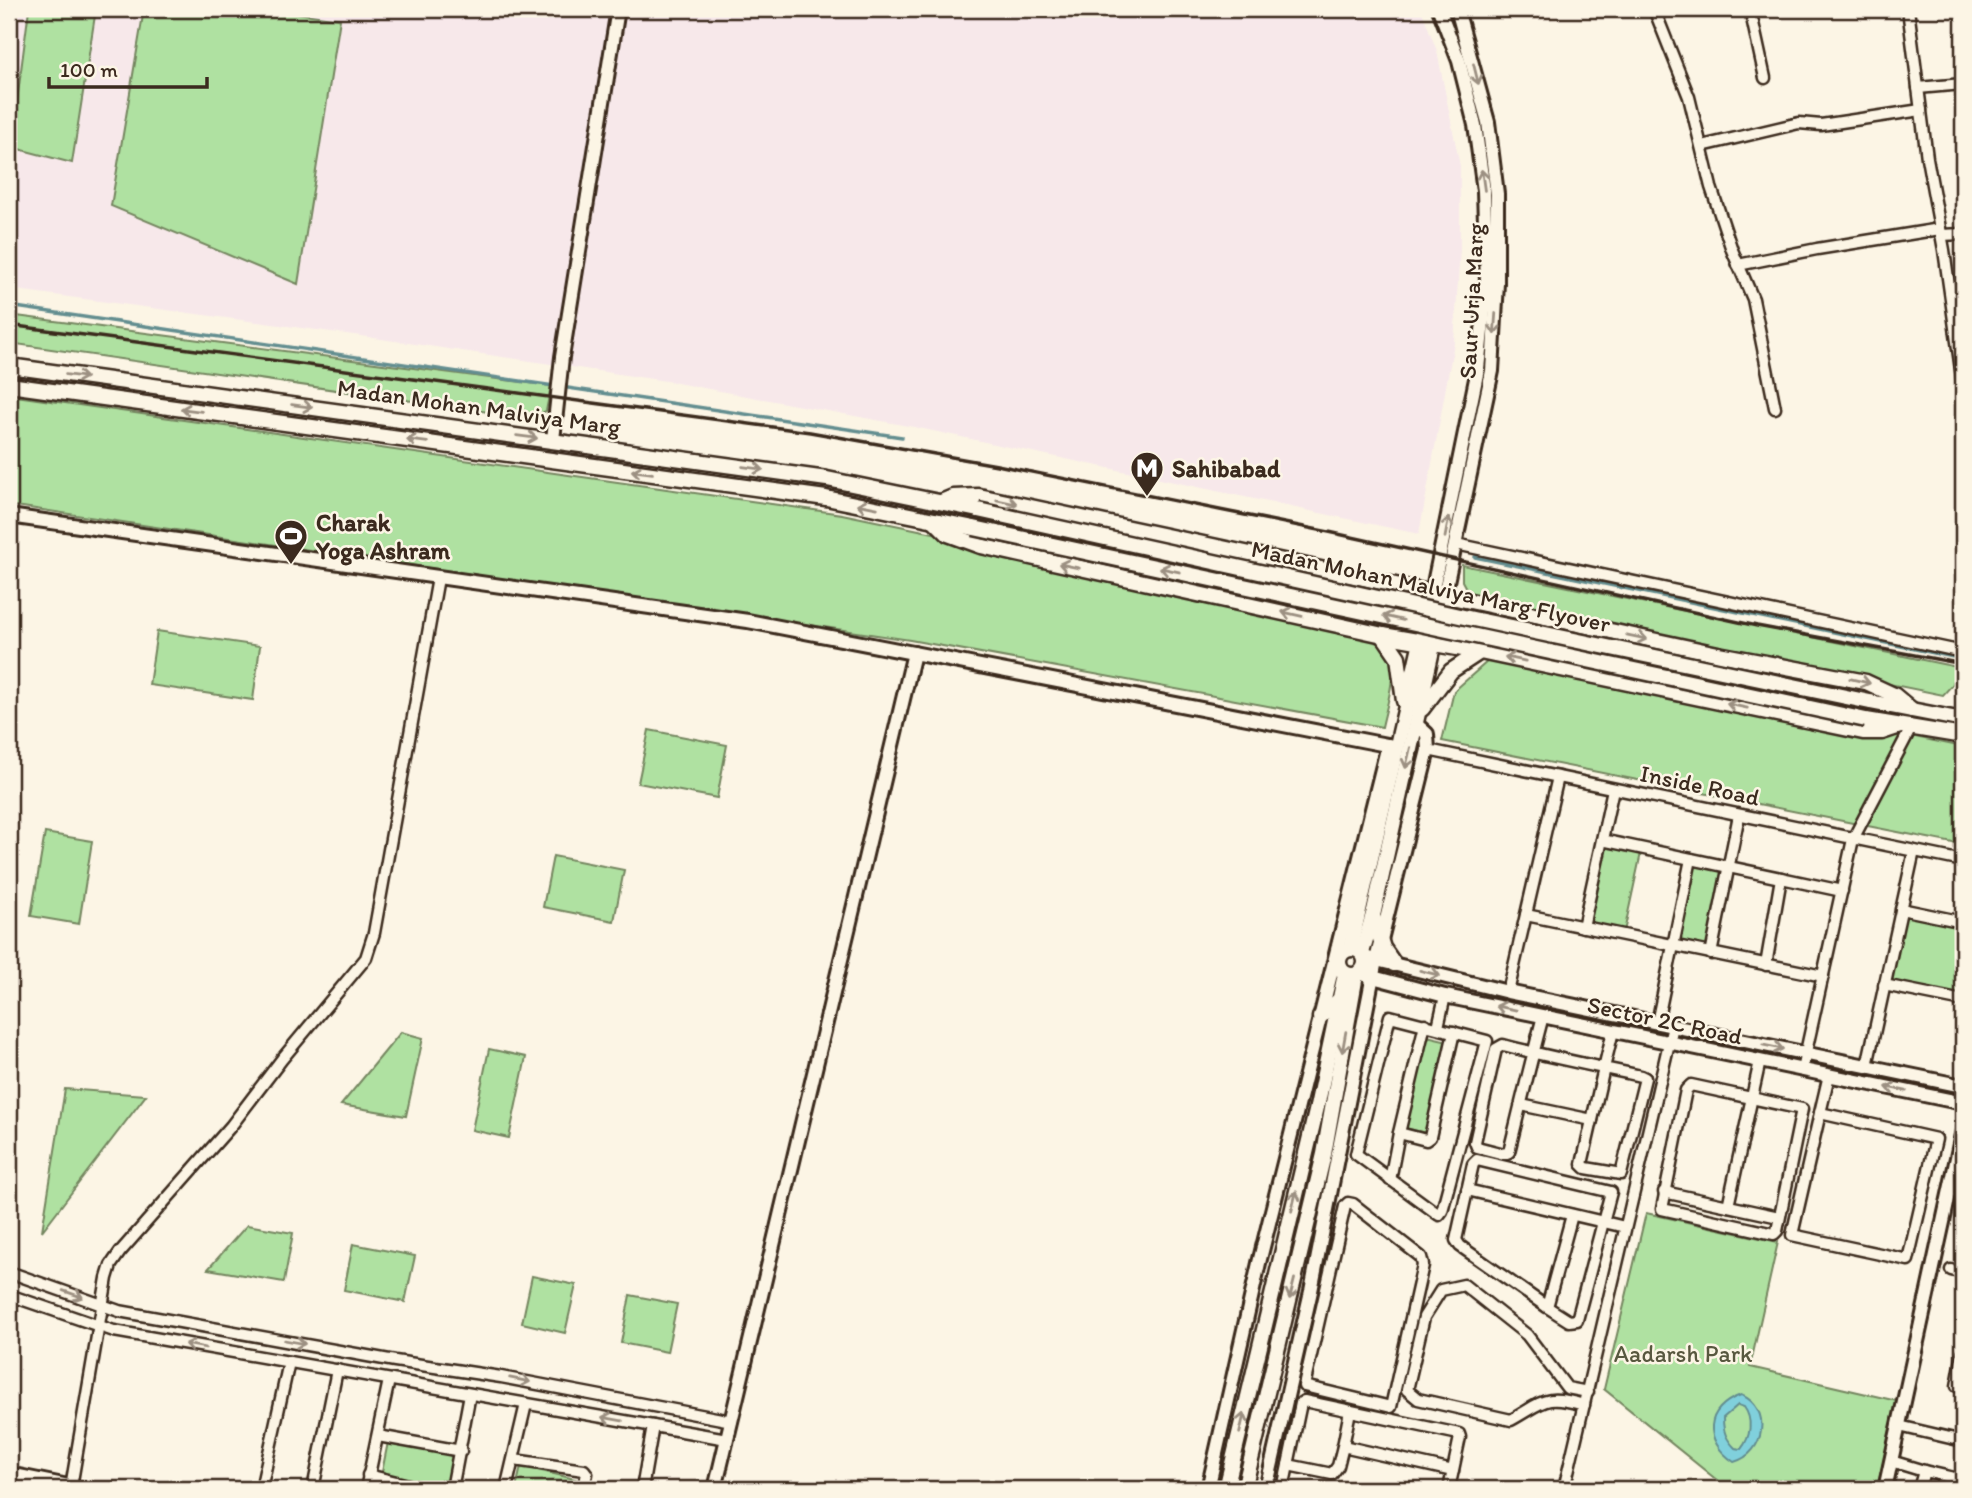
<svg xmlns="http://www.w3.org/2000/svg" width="1972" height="1498" viewBox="0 0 1972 1498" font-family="Itim,sans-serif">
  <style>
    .built { fill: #f7e8ea }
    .green { fill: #afe1a1; stroke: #758660; stroke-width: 2 }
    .water { fill: #80d0dc; stroke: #648e90; stroke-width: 2; fill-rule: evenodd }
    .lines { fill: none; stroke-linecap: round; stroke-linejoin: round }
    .stream { stroke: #648e90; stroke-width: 3.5 }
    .minor-casing { stroke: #3b2a1e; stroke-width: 15 }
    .tertiary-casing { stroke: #3b2a1e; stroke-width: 18 }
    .secondary-casing { stroke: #3b2a1e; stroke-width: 19 }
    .minor { stroke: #fcf5e5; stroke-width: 10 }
    .tertiary { stroke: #fcf5e5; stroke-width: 12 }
    .secondary { stroke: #fcf5e5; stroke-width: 14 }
    .rail { stroke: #3b2a1e; stroke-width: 3.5 }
    .secondary-bridge-casing { stroke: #3b2a1e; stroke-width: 19; stroke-linecap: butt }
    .secondary-bridge { stroke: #fcf5e5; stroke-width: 14 }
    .oneway { stroke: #9c9082 }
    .labels { text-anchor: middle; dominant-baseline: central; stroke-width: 5; stroke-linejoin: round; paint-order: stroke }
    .street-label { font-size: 24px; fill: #3b2a1e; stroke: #fcf5e5 }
    .poi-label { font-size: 24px; font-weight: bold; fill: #3b2a1e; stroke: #fcf5e5; text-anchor: start }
    .park-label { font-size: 24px; fill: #58583f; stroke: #fcf5e5 }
  </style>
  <rect width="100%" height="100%" fill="#fcf5e5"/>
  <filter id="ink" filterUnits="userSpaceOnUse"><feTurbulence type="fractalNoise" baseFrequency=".0143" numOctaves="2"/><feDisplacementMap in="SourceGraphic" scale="14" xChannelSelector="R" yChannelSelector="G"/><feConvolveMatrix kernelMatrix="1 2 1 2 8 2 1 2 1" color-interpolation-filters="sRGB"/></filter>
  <g filter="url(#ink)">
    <polygon class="built" points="9,9 1421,9 1437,51 1460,166 1460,249 1454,343 1419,534 919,428 666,381 354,335 9,289"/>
    <g class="green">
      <polygon points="29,9 96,9 72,163 11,147"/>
      <polygon points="144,9 268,9 340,19 298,284 111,206"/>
      <polygon points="9,315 551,386 546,411 530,418 9,343"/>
      <path d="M 9,395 L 842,514 L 1348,619 C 1357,624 1369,629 1377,636 C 1404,659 1388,698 1382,727 L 910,640 L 9,505 Z"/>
      <polygon points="1462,565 1957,667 1953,684 1943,695 1555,616 1469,594 1462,581"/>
      <polygon points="157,631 260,646 253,700 149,685"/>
      <polygon points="1519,654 1963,747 1963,845 1442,741 1454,691 1488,661"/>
      <polygon points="649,730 727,745 717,798 638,783"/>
      <polygon points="45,833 92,841 79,924 31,916"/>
      <polygon points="1605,844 1641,853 1624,932 1587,923"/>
      <polygon points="553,856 624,870 614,921 543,907"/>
      <polygon points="1694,863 1725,870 1708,949 1677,943"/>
      <polygon points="1904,913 1963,926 1963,996 1890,980"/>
      <polygon points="401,1032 423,1038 406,1116 341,1105"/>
      <polygon points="1427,1036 1448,1041 1426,1133 1405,1128"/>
      <polygon points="489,1049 526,1057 509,1138 472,1130"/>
      <polygon points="65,1089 146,1095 42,1231"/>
      <polygon points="1646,1213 1778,1242 1750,1367 1897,1401 1877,1489 1728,1489 1604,1389"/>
      <polygon points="247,1225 293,1233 284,1282 208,1269"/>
      <polygon points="353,1244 415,1256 405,1302 344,1290"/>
      <polygon points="532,1276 576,1285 565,1333 522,1323"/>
      <polygon points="630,1295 677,1304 667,1352 621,1343"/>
      <polygon points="388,1442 458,1457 452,1489 381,1477"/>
      <polygon points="521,1466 579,1480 577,1489 516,1489"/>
    </g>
    <path class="water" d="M 1741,1395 C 1773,1408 1765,1454 1734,1462 C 1703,1441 1704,1408 1741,1395 ZM 1738,1405 L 1744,1407 C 1753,1419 1751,1437 1741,1449 L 1735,1448 C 1726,1439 1723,1431 1723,1418 Z"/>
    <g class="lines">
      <g class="stream">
        <polyline points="9,306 902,437"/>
        <polyline points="1475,557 1963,659"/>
      </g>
      <defs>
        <g id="minor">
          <polyline points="1654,9 1689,97 1711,187 1732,250 1753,299 1775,408"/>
          <polyline points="1750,9 1765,78"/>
          <polyline points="1908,9 1927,158 1944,250 1963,384"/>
          <polyline points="1918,88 1963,84"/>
          <polyline points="1702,146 1799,123 1821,125 1921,110"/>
          <polyline points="1941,235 1963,234"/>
          <polyline points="1738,265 1817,249 1940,229"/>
          <polyline points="1456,544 1963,652"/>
          <polyline points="1428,750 1963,861"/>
          <polyline points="1602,840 1842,891"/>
          <polyline points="1901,909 1963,922"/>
          <polyline points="1526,915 1823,976"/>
          <polyline points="1583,927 1613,789"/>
          <polyline points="1711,954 1739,815"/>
          <polyline points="1766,965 1781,878"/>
          <polyline points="1884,985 1963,1001"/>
          <polyline points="1508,992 1558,777"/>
          <polygon points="1390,1016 1487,1041 1442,1211 1439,1215 1356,1154"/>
          <path d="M 1543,1016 C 1531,1061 1520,1107 1509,1152 L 1504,1154 L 1477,1147 L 1475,1142 L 1496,1049 L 1503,1045 C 1549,1057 1595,1066 1641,1076 L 1645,1078 L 1621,1174 L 1586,1168 L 1582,1164 L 1604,1068 L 1613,1031"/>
          <polyline points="1657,1023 1691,859"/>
          <polyline points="1425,1024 1399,1133 1426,1140 1430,1137 1454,1032"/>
          <polyline points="1438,1027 1445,996"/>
          <polyline points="1867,1066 1914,851"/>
          <polyline points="1802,1070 1853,839 1911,728"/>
          <polygon points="1691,1085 1802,1109 1777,1231 1774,1234 1662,1209 1686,1090"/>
          <polyline points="1521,1105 1592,1120"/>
          <polygon points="1820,1113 1936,1139 1908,1260 1792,1235"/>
          <polyline points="1820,1113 1829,1075"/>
          <polygon points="1477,1160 1611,1192 1577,1320 1569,1321 1547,1307 1460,1246 1456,1240 1473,1164"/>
          <polyline points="1390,1180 1399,1133"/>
          <polyline points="1467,1190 1625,1227"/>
          <polyline points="1664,1192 1779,1217"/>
          <polygon points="1348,1203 1353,1204 1421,1257 1423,1265 1391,1407 1304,1386 1345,1206"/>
          <polyline points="1728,1206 1760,1061"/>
          <polyline points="1951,1270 1963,1273"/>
          <polyline points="9,1272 119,1311 395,1361 501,1377 732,1421"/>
          <polyline points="9,1295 114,1331 727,1439"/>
          <polyline points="1547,1307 1572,1215"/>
          <polyline points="1957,1386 1963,1353"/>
          <path d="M 1584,1405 C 1544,1394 1545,1401 1511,1420 L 1418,1399 L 1407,1390 L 1424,1317 L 1441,1290 L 1464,1285 L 1527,1335 L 1567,1388 L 1588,1392"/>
          <polyline points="1899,1426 1963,1441"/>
          <polyline points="378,1436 461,1451"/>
          <polyline points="1343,1446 1350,1411"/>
          <polyline points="514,1460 584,1470 587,1474 583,1489"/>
          <polyline points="1891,1461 1924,1471"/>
          <polyline points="1288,1465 1332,1474 1338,1466 1343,1446 1453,1471"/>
          <polyline points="368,1475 425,1489"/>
          <polyline points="71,1487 107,1278 111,1265 120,1252 231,1126 282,1059 366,958 374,933 438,578"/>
          <polyline points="261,1489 289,1362"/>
          <polyline points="313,1489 337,1370"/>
          <polyline points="366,1489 389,1380"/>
          <polyline points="452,1489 470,1394"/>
          <polyline points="506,1489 526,1404"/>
          <polyline points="642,1489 653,1426"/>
          <polyline points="1283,1489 1301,1403 1304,1401 1459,1434 1460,1437 1449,1489"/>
          <polyline points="1564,1489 1673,1026"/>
          <polyline points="1919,1489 1924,1471 1963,1480"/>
        </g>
        <g id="tertiary">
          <polyline points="553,440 562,357 618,9"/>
          <polyline points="9,516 748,621 1397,747"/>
          <polyline points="1432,593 1478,369 1487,283 1484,191 1475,125 1459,61 1439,9"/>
          <polyline points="1444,596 1492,371 1497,283 1497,194 1488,122 1457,9"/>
          <polyline points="1364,957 1508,992 1963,1086"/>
          <polyline points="1365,975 1445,996 1963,1103"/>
          <polyline points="9,1474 83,1489"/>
          <polyline points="715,1489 914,653"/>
          <polyline points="1208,1489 1259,1263 1388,745"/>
          <polyline points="1266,1489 1311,1291 1376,960 1428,750 1427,734 1416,724"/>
          <polyline points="1885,1489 1963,1130"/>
        </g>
        <g id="secondary">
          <polyline points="9,366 827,479 978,510"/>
          <polyline points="9,385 826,498 974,528"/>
          <polyline points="941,502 953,497 979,496 1718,654 1866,682 1894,695 1912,710"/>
          <polyline points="934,520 948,534 981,546 1383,635 1480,652 1863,732 1882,732 1900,726"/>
          <polyline points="1383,635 1398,657 1404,701"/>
          <polyline points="1870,702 1963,720"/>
          <polyline points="1422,709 1451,671 1480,652"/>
          <polyline points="1866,720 1963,736"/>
          <polyline points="1373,916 1383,948 1394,964"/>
          <circle cx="1352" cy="962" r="13"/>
          <polyline points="1350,949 1431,598"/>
          <polyline points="1362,953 1374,911 1443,601"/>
          <polyline points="1320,1017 1340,999"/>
          <polyline points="1226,1489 1317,1107 1345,974"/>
          <polyline points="1244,1489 1324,1154 1356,975"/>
        </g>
      </defs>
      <use href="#minor" class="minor-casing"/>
      <use href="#tertiary" class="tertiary-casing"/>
      <use href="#secondary" class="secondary-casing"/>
      <use href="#minor" class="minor"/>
      <use href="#tertiary" class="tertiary"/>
      <use href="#secondary" class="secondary"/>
      <polyline class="rail" points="9,325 810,432 997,465 1329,532 1757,626 1963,664"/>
      <defs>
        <g id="secondary-bridge">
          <polyline points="978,510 1473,619 1870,702"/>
          <polyline points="974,528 1866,720"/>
        </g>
      </defs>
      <use href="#secondary-bridge" class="secondary-bridge-casing"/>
      <use href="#secondary-bridge" class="secondary-bridge"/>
    </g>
    <defs><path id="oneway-shaft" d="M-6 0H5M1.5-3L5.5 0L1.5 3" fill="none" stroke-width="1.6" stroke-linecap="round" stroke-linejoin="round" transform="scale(1.75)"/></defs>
    <g class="oneway">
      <use href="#oneway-shaft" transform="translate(1476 74) rotate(76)"/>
      <use href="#oneway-shaft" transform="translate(1483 180) rotate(-98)"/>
      <use href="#oneway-shaft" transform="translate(1495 324) rotate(94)"/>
      <use href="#oneway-shaft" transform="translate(76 376) rotate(8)"/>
      <use href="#oneway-shaft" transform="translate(302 406) rotate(8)"/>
      <use href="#oneway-shaft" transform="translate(191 410) rotate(-172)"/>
      <use href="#oneway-shaft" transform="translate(527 437) rotate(8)"/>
      <use href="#oneway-shaft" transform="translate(417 441) rotate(-172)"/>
      <use href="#oneway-shaft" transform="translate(753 468) rotate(8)"/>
      <use href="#oneway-shaft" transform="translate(642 472) rotate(-172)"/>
      <use href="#oneway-shaft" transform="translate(1007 502) rotate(12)"/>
      <use href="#oneway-shaft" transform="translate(867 506) rotate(-169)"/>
      <use href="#oneway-shaft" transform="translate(1447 527) rotate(-79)"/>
      <use href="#oneway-shaft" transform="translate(1069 566) rotate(-168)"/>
      <use href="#oneway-shaft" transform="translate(1170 570) rotate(-168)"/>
      <use href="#oneway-shaft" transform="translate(1292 614) rotate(-167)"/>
      <use href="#oneway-shaft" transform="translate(1393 618) rotate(-167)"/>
      <use href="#oneway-shaft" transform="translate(1637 637) rotate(12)"/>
      <use href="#oneway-shaft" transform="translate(1515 659) rotate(-168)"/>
      <use href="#oneway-shaft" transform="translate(1860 681) rotate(13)"/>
      <use href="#oneway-shaft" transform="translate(1737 706) rotate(-168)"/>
      <use href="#oneway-shaft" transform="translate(1408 758) rotate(103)"/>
      <use href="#oneway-shaft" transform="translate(1430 973) rotate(14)"/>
      <use href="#oneway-shaft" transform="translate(1506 1008) rotate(-168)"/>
      <use href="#oneway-shaft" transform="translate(1344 1042) rotate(100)"/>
      <use href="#oneway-shaft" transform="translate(1773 1047) rotate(12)"/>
      <use href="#oneway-shaft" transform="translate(1896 1089) rotate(-168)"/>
      <use href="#oneway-shaft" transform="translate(1294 1201) rotate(-77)"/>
      <use href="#oneway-shaft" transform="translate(1292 1289) rotate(104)"/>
      <use href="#oneway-shaft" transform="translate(73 1294) rotate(19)"/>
      <use href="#oneway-shaft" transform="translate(295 1342) rotate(10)"/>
      <use href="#oneway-shaft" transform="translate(195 1346) rotate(-170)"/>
      <use href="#oneway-shaft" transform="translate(520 1380) rotate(11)"/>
      <use href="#oneway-shaft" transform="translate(612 1419) rotate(-170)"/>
      <use href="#oneway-shaft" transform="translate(1242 1423) rotate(-77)"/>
    </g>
  </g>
  <defs>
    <symbol id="metro-pin" viewBox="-11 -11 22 30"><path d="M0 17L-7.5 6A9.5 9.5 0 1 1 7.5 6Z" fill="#3b2a1e" stroke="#fcf5e5"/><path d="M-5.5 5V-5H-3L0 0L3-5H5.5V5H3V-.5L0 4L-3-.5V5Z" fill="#fff"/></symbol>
    <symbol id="stadium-pin" viewBox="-11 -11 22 30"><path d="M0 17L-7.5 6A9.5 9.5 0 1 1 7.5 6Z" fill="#3b2a1e" stroke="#fcf5e5"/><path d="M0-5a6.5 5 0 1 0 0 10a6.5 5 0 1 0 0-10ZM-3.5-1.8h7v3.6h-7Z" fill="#fff"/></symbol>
  </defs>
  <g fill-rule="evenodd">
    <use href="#metro-pin" x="1128" y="449" width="38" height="52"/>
    <use href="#stadium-pin" x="272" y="517" width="38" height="52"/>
  </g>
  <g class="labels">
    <g class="street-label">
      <text transform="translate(1471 301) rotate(-87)">Saur Urja Marg</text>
      <text transform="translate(479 407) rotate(8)">Madan Mohan Malviya Marg</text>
      <text transform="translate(1431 586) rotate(12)">Madan Mohan Malviya Marg Flyover</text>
      <text transform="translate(1700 785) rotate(12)">Inside Road</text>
      <text transform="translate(1665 1020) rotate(12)">Sector 2C Road</text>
    </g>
    <g class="poi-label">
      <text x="1172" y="468">Sahibabad</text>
      <text x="316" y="522">Charak<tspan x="316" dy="28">Yoga Ashram</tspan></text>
    </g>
    <g class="park-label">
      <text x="1683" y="1353">Aadarsh Park</text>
    </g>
  </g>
  <rect width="1972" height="1498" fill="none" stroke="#fcf5e5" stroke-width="35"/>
  <rect x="18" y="18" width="1937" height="1463" fill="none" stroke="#3b2a1e" stroke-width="2.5" filter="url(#ink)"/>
  <path d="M49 77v10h158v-10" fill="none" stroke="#3b2a1e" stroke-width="3.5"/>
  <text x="60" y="77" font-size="21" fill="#3b2a1e" stroke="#fcf5e5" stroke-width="5" paint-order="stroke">100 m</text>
</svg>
